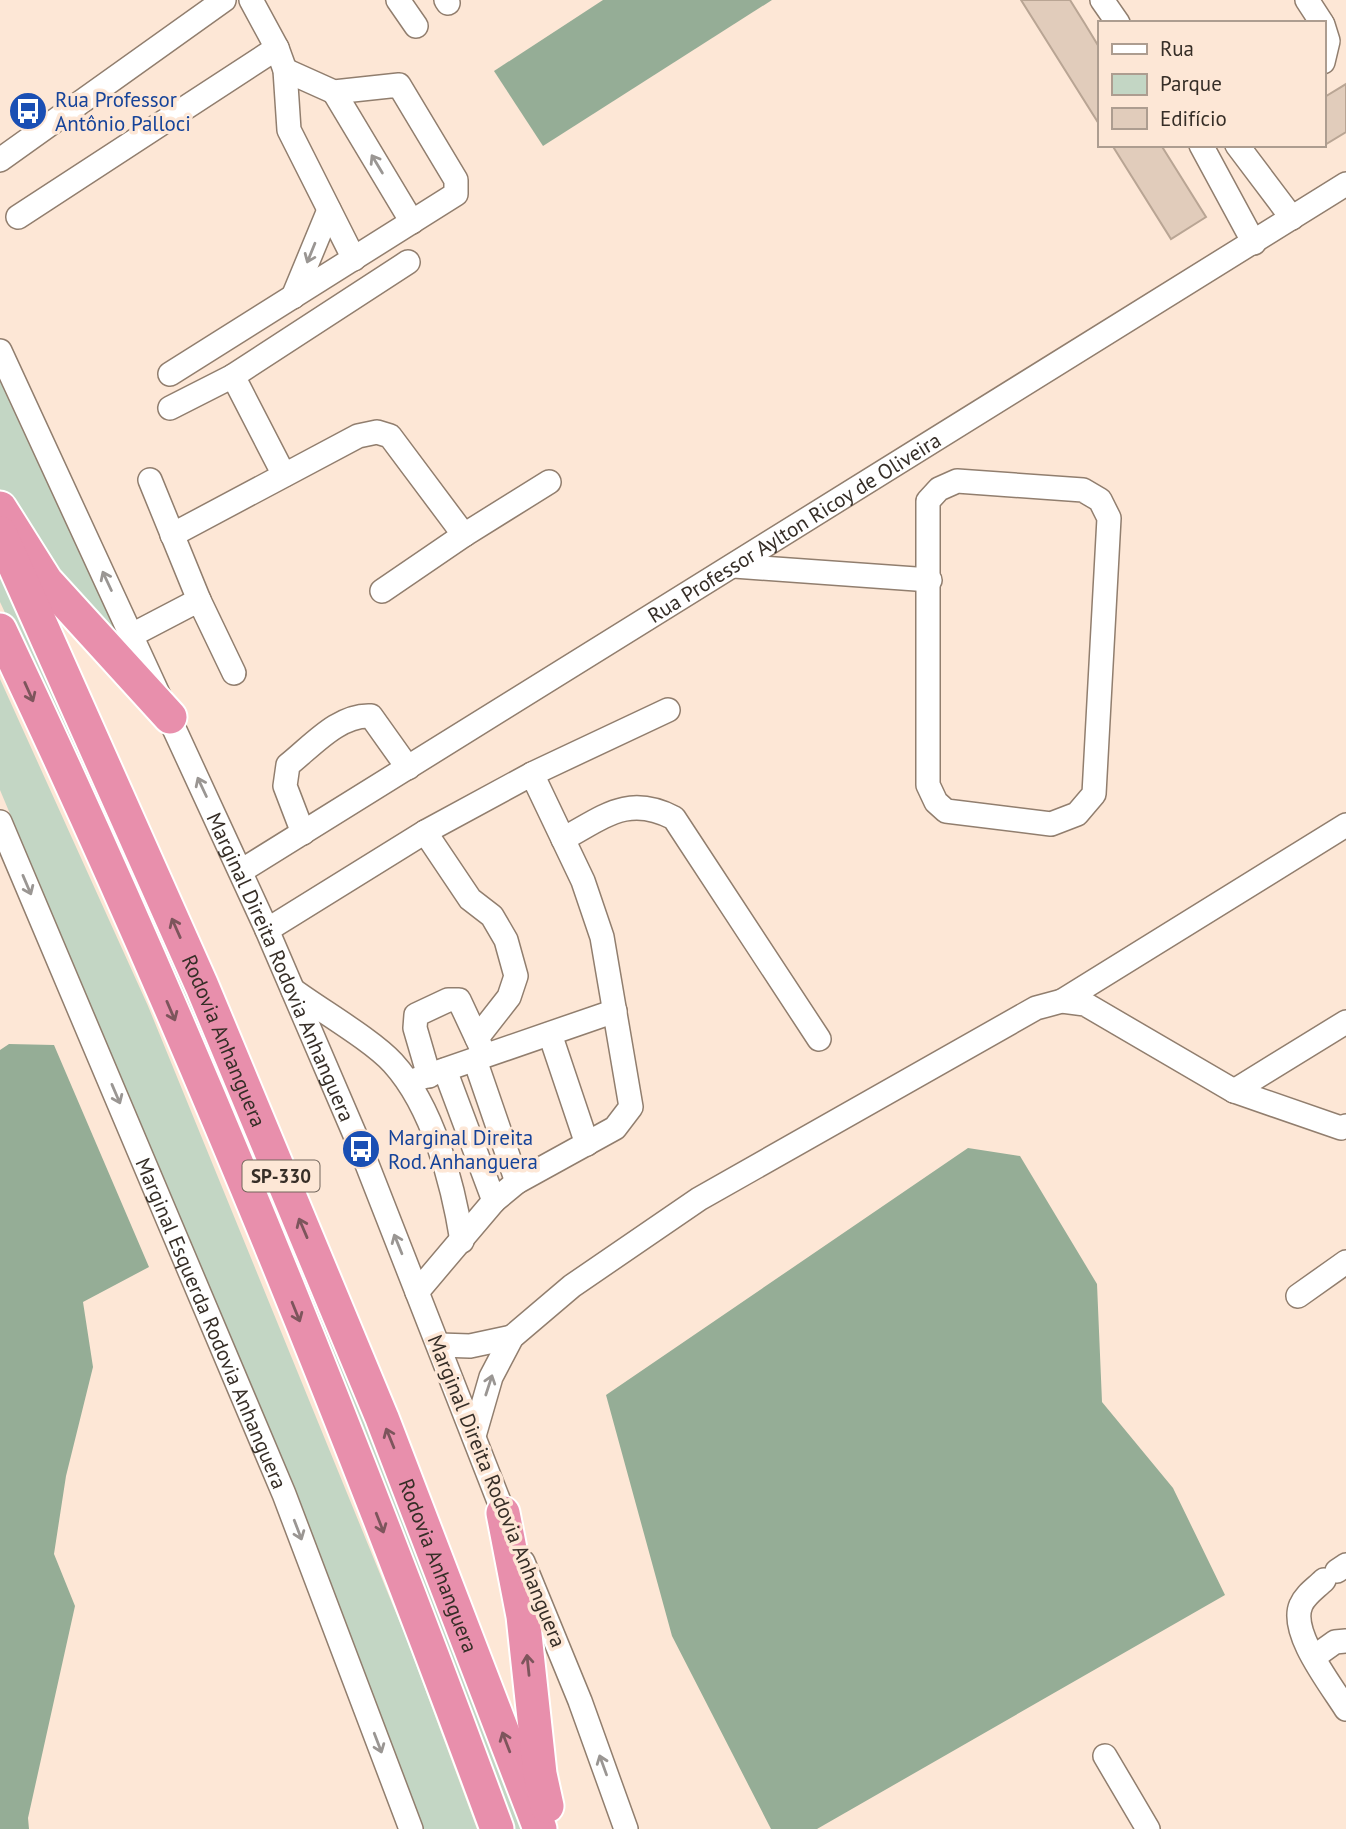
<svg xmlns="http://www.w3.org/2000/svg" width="1346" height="1829" viewBox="0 0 1346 1829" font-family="'PT Sans',sans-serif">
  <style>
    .green { fill: #c3d6c4 }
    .forest { fill: #95ad96 }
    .building { fill: #e1ccbb; stroke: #b9a594; stroke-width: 2 }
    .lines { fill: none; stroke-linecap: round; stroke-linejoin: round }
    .minor-casing { stroke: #917e6e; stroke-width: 26 }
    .highway-casing { stroke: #fff; stroke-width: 37 }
    .minor { stroke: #fff; stroke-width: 23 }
    .highway { stroke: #e88fac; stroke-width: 33 }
    .oneway { stroke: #9a9693 }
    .oneway2 { stroke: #7d555c }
    .labels { text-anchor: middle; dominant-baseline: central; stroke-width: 7; stroke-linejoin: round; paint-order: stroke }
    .shield { fill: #fde7d6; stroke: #72665c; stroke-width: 2 }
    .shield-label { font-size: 19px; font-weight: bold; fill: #362e27 }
    .transit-label { font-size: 21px; fill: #164399; stroke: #fde7d6; text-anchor: start }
    .street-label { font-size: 21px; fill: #362e27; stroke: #fde7d6 }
  </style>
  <rect width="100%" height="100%" fill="#fde7d6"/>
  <g class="green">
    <polygon points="0,370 135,659 127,658 11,511 0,489"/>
    <polygon points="0,557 213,1034 529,1829 513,1829 54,717 0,602"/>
    <polygon points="0,679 148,1006 405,1635 477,1829 421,1829 362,1669 208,1285 0,790"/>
  </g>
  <g class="forest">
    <polygon points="603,0 772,0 543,146 494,71"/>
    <polygon points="9,1044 54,1045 149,1267 83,1302 93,1367 66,1476 54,1554 75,1606 28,1818 29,1829 0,1829 0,1050"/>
    <polygon points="968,1148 1020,1156 1097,1284 1102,1402 1173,1488 1225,1595 817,1829 771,1829 672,1636 606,1395"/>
  </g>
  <g class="building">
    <polygon points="1021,0 1070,0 1085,24 1099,47 1099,124"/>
    <polygon points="1346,84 1346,132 1323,146 1323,98"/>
    <polygon points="1112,145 1161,145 1206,217 1171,239"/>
  </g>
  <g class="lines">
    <defs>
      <g id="minor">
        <polyline points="251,0 277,48 285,70 289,130 354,259"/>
        <polyline points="398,0 416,26"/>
        <polyline points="446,0 448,3"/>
        <polyline points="1102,0 1118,23"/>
        <polyline points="1307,0 1322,23"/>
        <polyline points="1323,25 1328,41 1323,62"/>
        <polyline points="334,92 412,222"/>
        <polyline points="1201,145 1254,243"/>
        <polyline points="1237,145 1292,218"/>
        <polyline points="0,160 224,0"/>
        <polyline points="18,217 277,48"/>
        <polyline points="293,297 329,210"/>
        <path id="s1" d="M 0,351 L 267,930 L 361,1149 L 509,1527"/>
        <polyline points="170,374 456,194 456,180 399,85 334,92 285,70"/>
        <polyline points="170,408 233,376"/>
        <polyline points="284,475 233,376 408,262"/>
        <polyline points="150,480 199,600"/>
        <polygon points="957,481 1083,490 1100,500 1109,518 1094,794 1077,814 1051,824 946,811 936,802 928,785 928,501 939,489"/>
        <polyline points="172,535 358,436 377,432 390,436 464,535 549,482"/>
        <polyline points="734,566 930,580"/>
        <polyline points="382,591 464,535"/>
        <polyline points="132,635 199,600 234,673"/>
        <polyline points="532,774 668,710"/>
        <path id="s2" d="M 0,822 L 284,1494 L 411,1829"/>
        <polyline points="425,832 470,899 492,916 506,940 516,976 509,997 477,1038"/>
        <path d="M 303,833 L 285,786 L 288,765 C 312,746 339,714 371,716 L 408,768"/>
        <path d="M 563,839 C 604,817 628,794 674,818 L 819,1039"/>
        <path id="s3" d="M 241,871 L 1346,184"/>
        <polyline points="267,930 425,832 532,774 583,881 602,937 631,1107 615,1128 517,1182 494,1201 417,1292"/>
        <path d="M 293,990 C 320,1010 372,1040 393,1063 C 433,1107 453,1184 462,1241"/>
        <polyline points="1062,1001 1346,825"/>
        <polyline points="550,1034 587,1144"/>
        <polyline points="475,1060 517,1182"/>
        <polyline points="445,1070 494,1201"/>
        <polyline points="429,1076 415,1028 416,1015 448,1000 459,1000 481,1047"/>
        <polyline points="409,1082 615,1011"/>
        <polyline points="1234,1091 1346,1022"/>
        <polyline points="1298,1296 1346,1262"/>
        <polyline points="439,1345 470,1346 512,1337"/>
        <polyline points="474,1436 491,1377 512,1337 572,1286 699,1199 1036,1008 1062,1001 1085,1004 1234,1091 1341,1128 1346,1126"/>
        <polyline points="523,1562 580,1701 626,1829"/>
        <polyline points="1337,1571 1346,1565"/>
        <path d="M 1324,1580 C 1316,1588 1305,1595 1301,1605 C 1289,1632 1331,1685 1346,1709"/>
        <polyline points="1314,1657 1335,1642 1346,1641"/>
        <polyline points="1105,1756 1148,1829"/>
      </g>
      <g id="highway">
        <polyline points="0,508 46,581 170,717"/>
        <path id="s4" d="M 0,533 L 202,986 L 382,1418 L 540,1829"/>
        <path d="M 0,630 C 185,1020 348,1424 497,1829"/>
        <polyline points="503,1513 523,1616 540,1774 547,1806"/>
      </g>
    </defs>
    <use href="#minor" class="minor-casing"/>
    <use href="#highway" class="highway-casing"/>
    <use href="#minor" class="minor"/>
    <use href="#highway" class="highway"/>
  </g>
  <defs><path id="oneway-shaft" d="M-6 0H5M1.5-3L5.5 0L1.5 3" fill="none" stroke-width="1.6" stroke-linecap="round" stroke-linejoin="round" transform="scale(1.75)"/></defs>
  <g class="oneway">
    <use href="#oneway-shaft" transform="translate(377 164) rotate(-121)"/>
    <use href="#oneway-shaft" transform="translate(311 253) rotate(112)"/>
    <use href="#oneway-shaft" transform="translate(107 581) rotate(-115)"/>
    <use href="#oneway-shaft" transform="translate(202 787) rotate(-115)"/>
    <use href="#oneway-shaft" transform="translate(27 885) rotate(67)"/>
    <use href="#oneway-shaft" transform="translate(116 1094) rotate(67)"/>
    <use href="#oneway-shaft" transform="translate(398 1244) rotate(-112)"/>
    <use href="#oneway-shaft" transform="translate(489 1385) rotate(-72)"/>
    <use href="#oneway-shaft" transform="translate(298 1530) rotate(69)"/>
    <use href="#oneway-shaft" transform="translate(378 1743) rotate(69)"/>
    <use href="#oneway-shaft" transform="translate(603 1765) rotate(-110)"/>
  </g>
  <g class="oneway2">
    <use href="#oneway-shaft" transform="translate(29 692) rotate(66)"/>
    <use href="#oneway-shaft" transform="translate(176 928) rotate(-114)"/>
    <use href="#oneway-shaft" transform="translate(171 1011) rotate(67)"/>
    <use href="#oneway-shaft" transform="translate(303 1228) rotate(-113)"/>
    <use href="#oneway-shaft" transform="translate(296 1312) rotate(68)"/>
    <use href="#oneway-shaft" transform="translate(390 1438) rotate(-112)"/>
    <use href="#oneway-shaft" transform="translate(380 1523) rotate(69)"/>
    <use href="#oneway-shaft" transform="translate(528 1665) rotate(-96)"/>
    <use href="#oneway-shaft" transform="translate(506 1742) rotate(-111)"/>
  </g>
  <defs>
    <symbol id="bus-disc" viewBox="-11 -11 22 22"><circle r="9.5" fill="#1a4fb4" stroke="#fde7d6"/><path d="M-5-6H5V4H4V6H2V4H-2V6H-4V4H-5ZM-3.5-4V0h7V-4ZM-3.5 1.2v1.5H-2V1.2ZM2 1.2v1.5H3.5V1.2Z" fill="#fff"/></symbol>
  </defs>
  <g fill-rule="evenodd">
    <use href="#bus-disc" x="6" y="89" width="44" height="44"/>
    <use href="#bus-disc" x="339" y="1127" width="44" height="44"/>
  </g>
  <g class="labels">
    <rect class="shield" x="242.5" y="1160.5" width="77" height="31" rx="5"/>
    <g class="shield-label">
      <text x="281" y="1176">SP-330</text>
    </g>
    <g class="transit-label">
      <text x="55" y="99">Rua Professor<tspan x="55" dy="24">Antônio Palloci</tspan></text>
      <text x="388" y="1137">Marginal Direita<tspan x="388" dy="24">Rod. Anhanguera</tspan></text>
    </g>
    <g class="street-label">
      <text stroke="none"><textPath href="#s3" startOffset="651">Rua Professor Aylton Ricoy de Oliveira</textPath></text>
      <text stroke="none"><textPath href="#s1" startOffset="677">Marginal Direita Rodovia Anhanguera</textPath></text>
      <text stroke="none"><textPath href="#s4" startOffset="555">Rodovia Anhanguera</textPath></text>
      <text stroke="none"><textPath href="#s2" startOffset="544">Marginal Esquerda Rodovia Anhanguera</textPath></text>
      <text transform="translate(497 1491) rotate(68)">Marginal Direita Rodovia Anhanguera</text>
      <text stroke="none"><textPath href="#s4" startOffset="1122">Rodovia Anhanguera</textPath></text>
    </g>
  </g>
  <rect x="1098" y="21" width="228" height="126" fill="#fde7d6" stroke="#ad9d90" stroke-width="2"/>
  <rect x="1112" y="44" width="35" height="10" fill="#ffffff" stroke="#ad9d90" stroke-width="2"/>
  <text x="1160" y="56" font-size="21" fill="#362e27">Rua</text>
  <rect x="1112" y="74" width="35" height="21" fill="#c3d6c4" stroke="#ad9d90" stroke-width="2"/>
  <text x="1160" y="91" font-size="21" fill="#362e27">Parque</text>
  <rect x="1112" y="108" width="35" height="21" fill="#e1ccbb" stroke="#ad9d90" stroke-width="2"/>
  <text x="1160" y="126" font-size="21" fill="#362e27">Edifício</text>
</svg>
